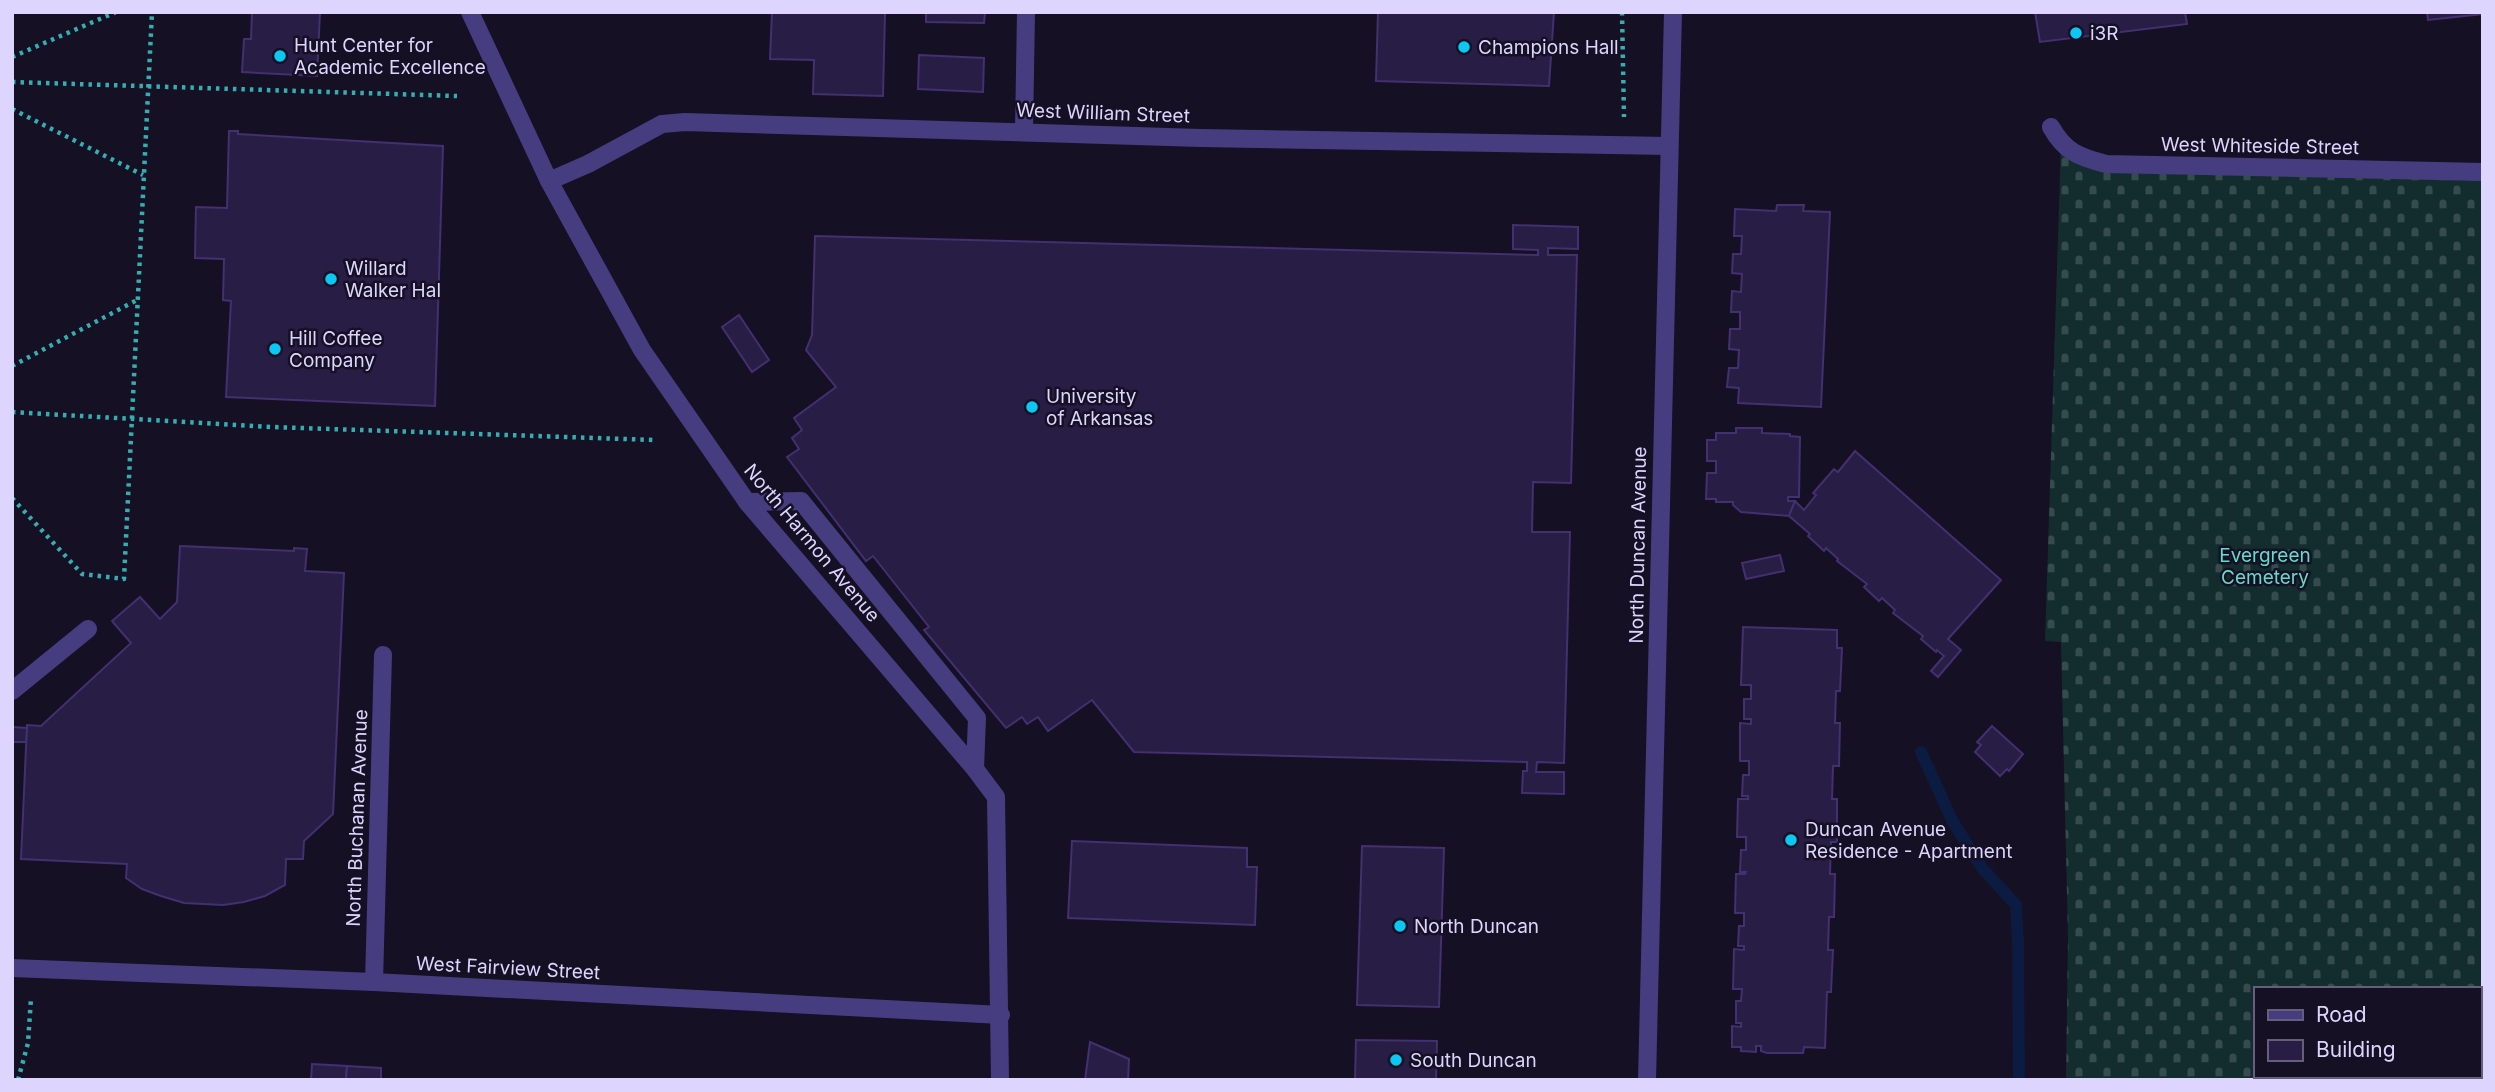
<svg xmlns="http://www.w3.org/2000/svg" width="2495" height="1092" viewBox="0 0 2495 1092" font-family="Inter,sans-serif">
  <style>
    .cemetery { fill: url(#cemetery-stones); fill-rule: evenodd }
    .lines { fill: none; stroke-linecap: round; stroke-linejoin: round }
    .stream { stroke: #0c1b41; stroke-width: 12 }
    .building { fill: #281d45; stroke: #423070; stroke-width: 2 }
    .path { stroke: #35aeb2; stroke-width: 4.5; stroke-dasharray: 3.5 5; stroke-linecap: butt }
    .lane { stroke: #463d81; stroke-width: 18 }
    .street { stroke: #463d81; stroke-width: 18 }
    .poi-dot { fill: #0bc7f4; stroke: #151024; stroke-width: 2.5 }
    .labels { text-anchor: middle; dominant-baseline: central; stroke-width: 5; stroke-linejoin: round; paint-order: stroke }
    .poi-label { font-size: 19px; fill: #ddd5fd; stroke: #151024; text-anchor: start }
    .street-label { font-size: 19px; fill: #ddd5fd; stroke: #151024 }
    .park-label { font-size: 19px; fill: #64dac8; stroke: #151024 }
  </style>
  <defs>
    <pattern id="cemetery-stones" width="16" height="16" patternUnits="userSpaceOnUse" patternTransform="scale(1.75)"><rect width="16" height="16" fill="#132d2e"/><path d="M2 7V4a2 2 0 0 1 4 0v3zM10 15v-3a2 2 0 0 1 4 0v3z" fill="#354b4d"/></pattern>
  </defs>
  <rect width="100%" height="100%" fill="#151024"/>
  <path class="cemetery" d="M 2061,144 L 2083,158 L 2483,172 L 2483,1080 L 2066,1080 L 2068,937 L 2061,642 L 2045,641 ZM 2255,989 L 2479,989 L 2479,1076 L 2255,1076 Z"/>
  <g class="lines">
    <polyline class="stream" points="1921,752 1953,822 1982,868 2016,905 2018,941 2019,1080"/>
  </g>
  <g class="building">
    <polygon points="252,12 320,12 317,76 242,72 244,39 251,39"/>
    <polygon points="772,12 885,12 883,96 813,94 814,60 770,59"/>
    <polygon points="926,12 985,12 984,23 926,22"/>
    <polygon points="1378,12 1554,12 1549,86 1376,81"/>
    <polygon points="2035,12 2185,12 2187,24 2040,42"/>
    <polygon points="2427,12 2483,12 2483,14 2428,20"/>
    <polygon points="919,55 984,58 983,92 918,89"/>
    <polygon points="229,131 238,131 238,134 443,146 435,406 226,397 231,301 223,300 224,259 195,258 196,207 227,208"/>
    <polygon points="1777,205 1804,205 1803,211 1830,212 1821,407 1738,403 1739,388 1727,387 1729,368 1738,368 1739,350 1729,349 1730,329 1740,329 1740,312 1731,312 1732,291 1741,292 1742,274 1732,273 1733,254 1741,254 1742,236 1734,236 1735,209 1776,211"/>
    <polygon points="1513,225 1578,227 1578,249 1548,248 1548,255 1577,255 1571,483 1533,482 1532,532 1570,532 1564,763 1537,762 1536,772 1564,772 1564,794 1522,793 1523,771 1527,771 1527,762 1134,752 1092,700 1048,731 1038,717 1027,724 1022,717 1006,728 924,630 929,627 873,556 866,561 787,457 799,449 792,438 802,430 794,418 836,387 806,350 812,335 815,236 1538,255 1538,250 1513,249"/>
    <polygon points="739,315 769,360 752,372 722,327"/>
    <polygon points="1736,428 1762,428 1762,433 1790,434 1790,436 1800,437 1799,497 1788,497 1788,501 1795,501 1789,516 1741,512 1733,505 1733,502 1716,502 1716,499 1706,499 1707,473 1716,473 1716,461 1707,461 1707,440 1716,440 1716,433 1736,433"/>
    <polygon points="1855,451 2001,580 1948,639 1961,650 1938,677 1931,671 1944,656 1937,650 1936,652 1921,639 1923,636 1893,613 1895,610 1882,598 1879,601 1864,587 1867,584 1837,561 1838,559 1826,548 1824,551 1808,536 1810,534 1789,516 1795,501 1804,510 1816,495 1813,493 1834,469 1838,472"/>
    <polygon points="180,546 294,551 294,548 307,549 305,571 344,573 333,814 304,841 303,859 286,859 285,885 265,896 244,902 223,905 184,903 161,896 142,889 126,878 127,864 21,859 27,725 41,726 131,643 112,621 140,597 160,619 177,602"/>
    <polygon points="1780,555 1784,571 1746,579 1742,563"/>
    <polygon points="1743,627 1837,630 1837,648 1842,648 1840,691 1836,691 1835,723 1840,723 1839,766 1833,766 1832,799 1837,799 1837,842 1831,842 1830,874 1835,874 1834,917 1829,917 1828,950 1833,950 1831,992 1827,992 1825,1048 1804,1047 1803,1053 1767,1053 1761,1051 1761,1046 1756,1046 1756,1052 1741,1051 1741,1047 1732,1047 1732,1026 1741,1027 1741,1023 1736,1023 1736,1001 1741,1001 1742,989 1733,989 1734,949 1744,950 1744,946 1738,946 1739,926 1744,926 1744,913 1735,913 1736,874 1745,874 1746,872 1740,872 1741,850 1746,850 1746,837 1737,837 1738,799 1748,799 1748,796 1742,796 1743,775 1749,775 1749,761 1740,761 1740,723 1751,724 1751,719 1744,719 1744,699 1751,699 1751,685 1741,685"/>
    <polygon points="1992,726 2023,754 2009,771 2007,769 2000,776 1975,752 1981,745 1977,742"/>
    <polygon points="12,727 27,728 26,742 12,742"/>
    <polygon points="1072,841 1247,848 1247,867 1257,867 1255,925 1068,918"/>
    <polygon points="1362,846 1444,848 1439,1007 1357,1005"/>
    <polygon points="1356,1040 1437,1041 1436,1080 1355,1080"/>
    <polygon points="1090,1042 1129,1059 1128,1080 1085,1080"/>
    <polygon points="312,1064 347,1066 346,1080 311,1080"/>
    <polygon points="347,1066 381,1068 381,1080 346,1080"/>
  </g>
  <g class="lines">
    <g class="path">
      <polyline points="1622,12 1624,117"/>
      <polyline points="12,57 116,12"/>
      <polyline points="12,82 457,96"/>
      <polyline points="12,109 143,175"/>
      <polyline points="12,366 137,300"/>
      <polyline points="12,412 272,427 654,440"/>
      <polyline points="12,498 82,574 124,579 152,12"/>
      <polyline points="18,1080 28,1043 31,998"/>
    </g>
    <g class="lane">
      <polyline points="1024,131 1026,12"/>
      <polyline points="747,502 801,501 977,718 975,769"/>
      <polyline points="12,691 88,629"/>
      <polyline points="374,982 383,655"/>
    </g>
    <g class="street">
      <polyline points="470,12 549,181 642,350 747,502 975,769 996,797 1000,1080"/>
      <path d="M 2051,127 C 2065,152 2079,157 2106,164 L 2483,172"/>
      <polyline points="549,181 588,164 662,124 685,122 1200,138 1668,146"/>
      <polyline points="12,968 374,982 1001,1015"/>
      <polyline points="1647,1080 1673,12"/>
    </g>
  </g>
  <g class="poi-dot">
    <circle cx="2076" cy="33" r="7"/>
    <circle cx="1464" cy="47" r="7"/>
    <circle cx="280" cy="56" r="7"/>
    <circle cx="331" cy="279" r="7"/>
    <circle cx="275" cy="349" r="7"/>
    <circle cx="1032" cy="407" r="7"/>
    <circle cx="1791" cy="840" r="7"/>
    <circle cx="1400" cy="926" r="7"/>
    <circle cx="1396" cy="1060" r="7"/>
  </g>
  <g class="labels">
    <g class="poi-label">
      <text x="2090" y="33">i3R</text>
      <text x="294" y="45">Hunt Center for<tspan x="294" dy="22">Academic Excellence</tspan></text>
      <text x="1478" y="47">Champions Hall</text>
      <text x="345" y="268">Willard<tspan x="345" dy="22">Walker Hal</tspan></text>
      <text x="289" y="338">Hill Coffee<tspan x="289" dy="22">Company</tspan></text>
      <text x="1046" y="396">University<tspan x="1046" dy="22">of Arkansas</tspan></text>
      <text x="1805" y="829">Duncan Avenue<tspan x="1805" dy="22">Residence - Apartment</tspan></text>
      <text x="1414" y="926">North Duncan</text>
      <text x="1410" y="1060">South Duncan</text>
    </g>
    <g class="street-label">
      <text transform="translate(1103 113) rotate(2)">West William Street</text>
      <text transform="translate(2260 146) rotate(1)">West Whiteside Street</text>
      <text transform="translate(812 543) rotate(50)">North Harmon Avenue</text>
      <text transform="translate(1638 545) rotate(-89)">North Duncan Avenue</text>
      <text transform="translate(357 818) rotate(-88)">North Buchanan Avenue</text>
      <text transform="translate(508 968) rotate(3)">West Fairview Street</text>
    </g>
    <g class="park-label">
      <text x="2265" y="555">Evergreen<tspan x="2265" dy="22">Cemetery</tspan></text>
    </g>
  </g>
  <rect width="2495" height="1092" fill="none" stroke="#ddd5fd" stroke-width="28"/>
  <rect x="2254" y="987" width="228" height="91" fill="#151024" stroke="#655f7b" stroke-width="2"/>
  <rect x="2268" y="1010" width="35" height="10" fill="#463d81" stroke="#655f7b" stroke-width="2"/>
  <text x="2316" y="1022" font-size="21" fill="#ddd5fd">Road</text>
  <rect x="2268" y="1040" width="35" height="21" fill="#281d45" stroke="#655f7b" stroke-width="2"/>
  <text x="2316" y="1057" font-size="21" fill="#ddd5fd">Building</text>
</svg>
